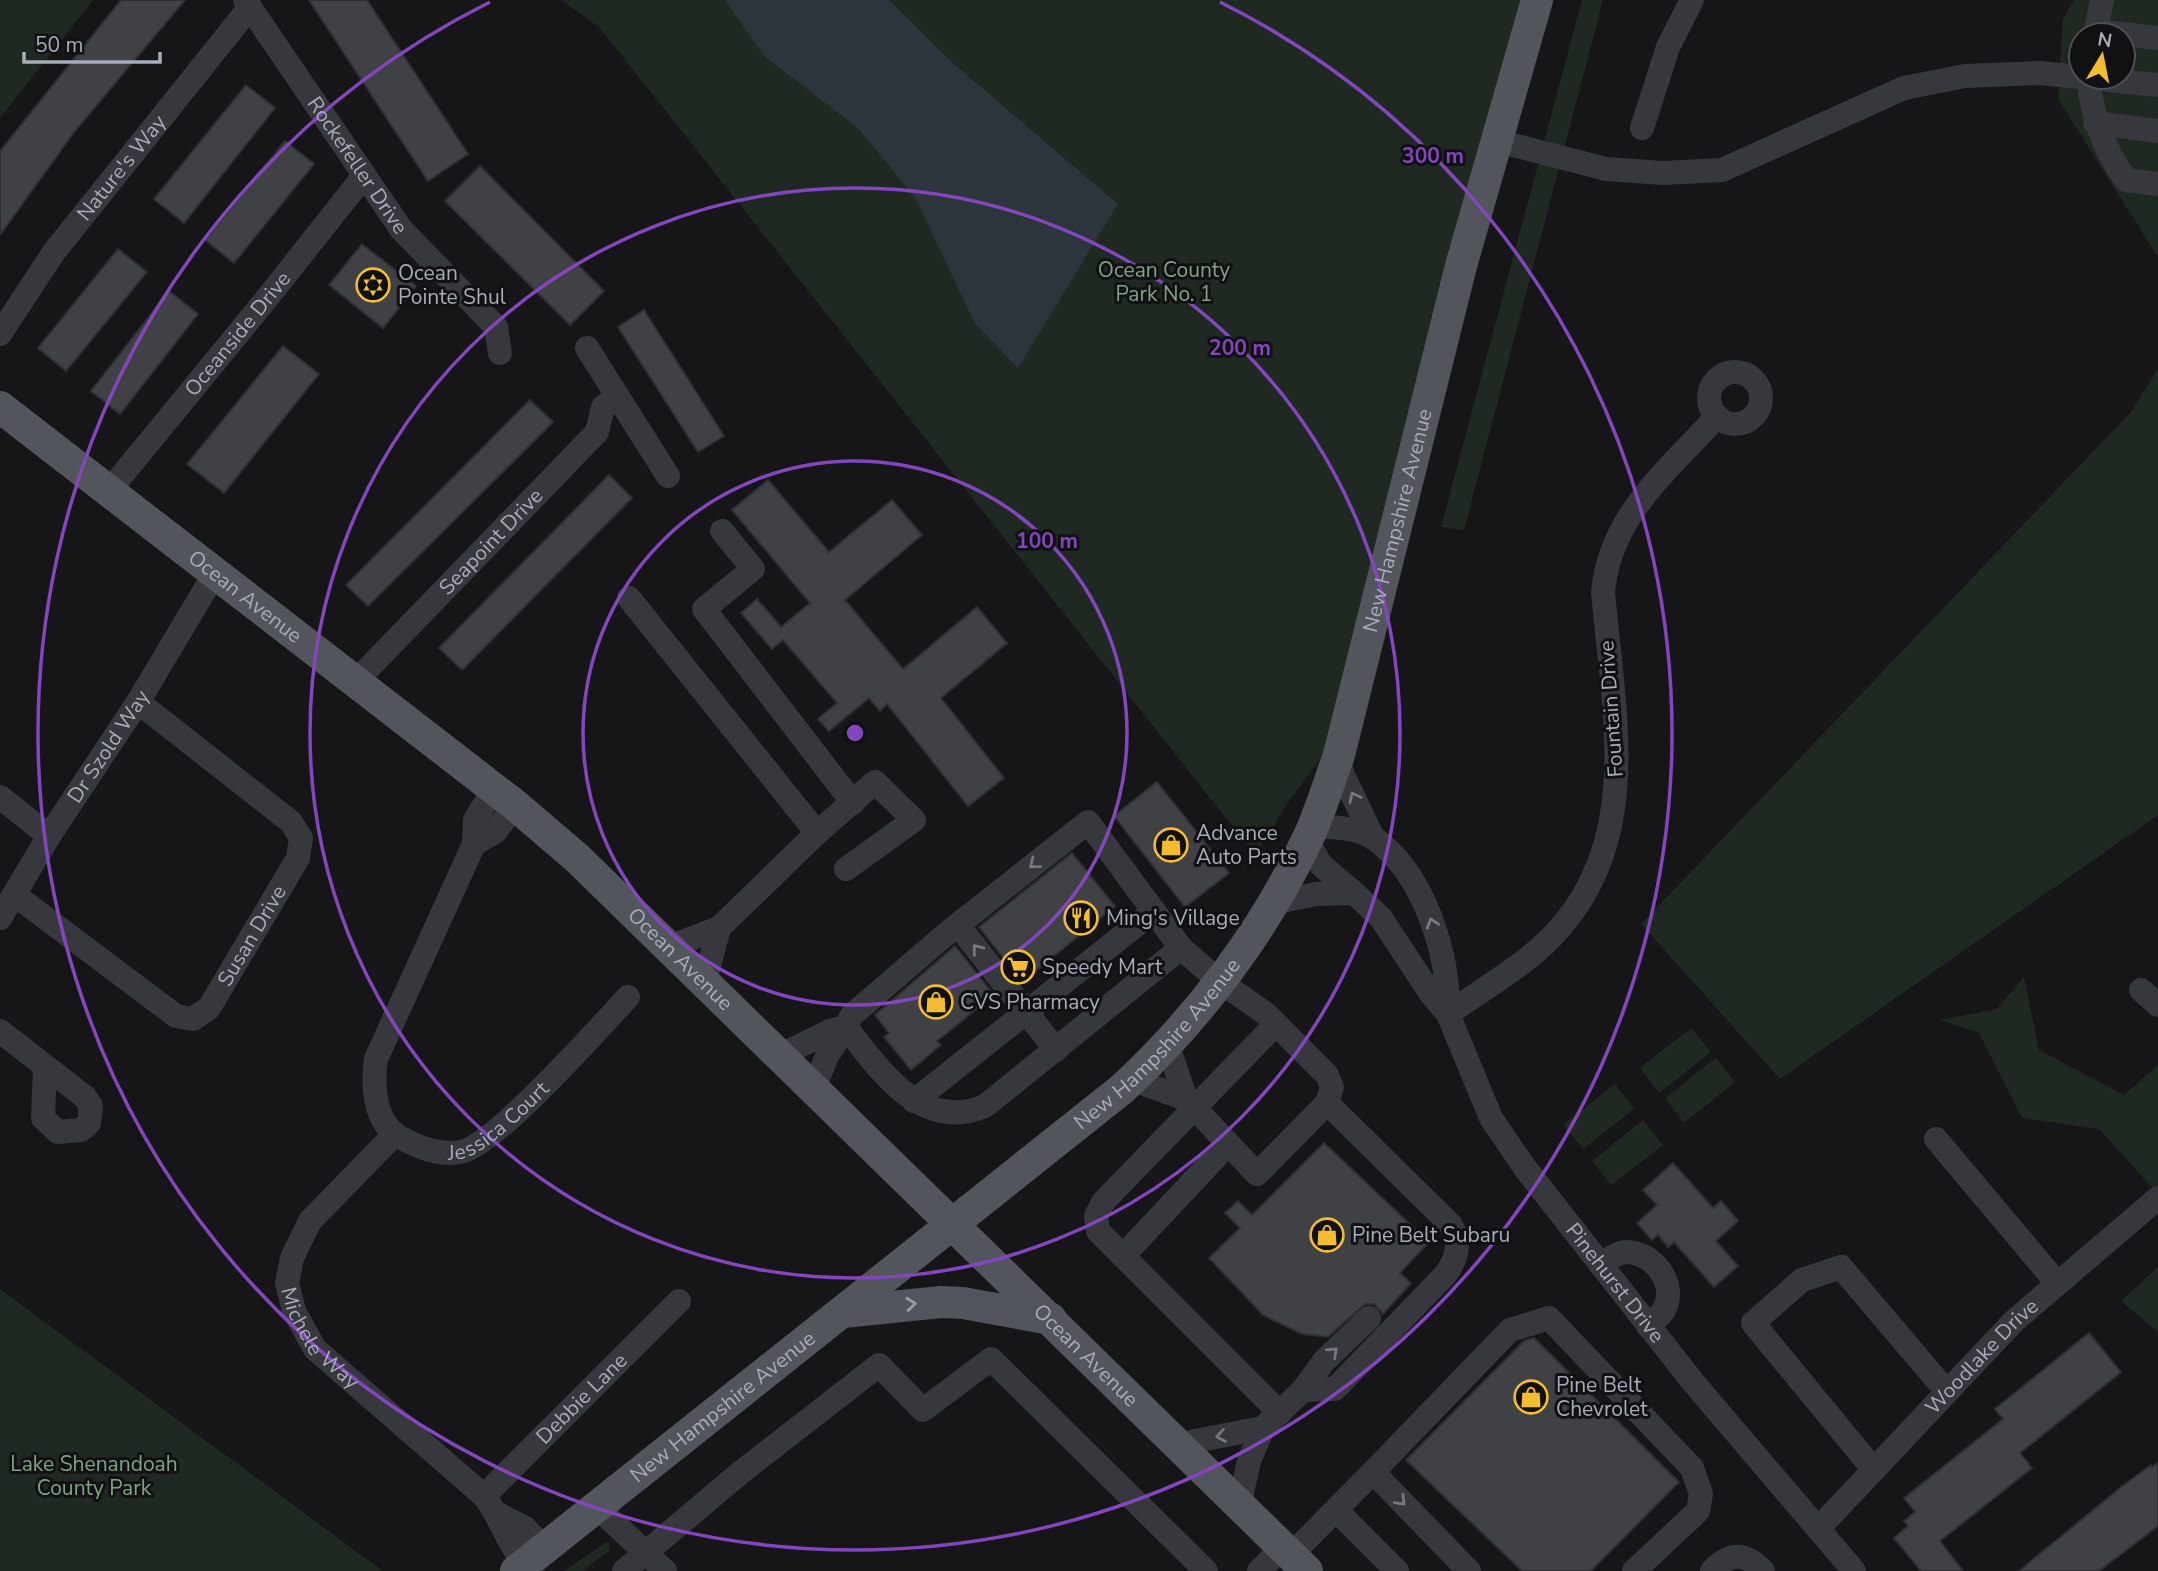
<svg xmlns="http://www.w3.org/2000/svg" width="2158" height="1571" viewBox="0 0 2158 1571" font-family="'Nunito Sans',sans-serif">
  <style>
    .green { fill: #202822; fill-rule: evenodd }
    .water { fill: #2c343c }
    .building { fill: #404145; stroke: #303034; stroke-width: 2 }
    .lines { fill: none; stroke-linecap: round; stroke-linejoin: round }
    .minor { stroke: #37383d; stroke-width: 24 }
    .major { stroke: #53555c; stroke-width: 32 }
    .oneway { stroke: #757881 }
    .oneway2 { stroke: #979ba6 }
    .ring { fill: none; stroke: #8446be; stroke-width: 3.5 }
    .labels { text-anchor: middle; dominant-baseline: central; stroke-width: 6; stroke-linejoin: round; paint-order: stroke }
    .street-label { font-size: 21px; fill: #a8acb8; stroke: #111113 }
    .park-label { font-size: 21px; fill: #7fa383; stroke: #111113 }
    .poi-label { font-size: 21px; fill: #a8acb8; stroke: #111113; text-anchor: start }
    .centre { fill: #8446be; stroke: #111113; stroke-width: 3.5 }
    .ring-label { font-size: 21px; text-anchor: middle; font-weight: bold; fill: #8446be; stroke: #111113; stroke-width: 6; stroke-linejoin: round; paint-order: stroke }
  </style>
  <rect width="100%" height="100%" fill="#161618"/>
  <g class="green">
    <polygon points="0,0 93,0 0,118"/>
    <polygon points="562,0 1537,0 1326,751 1284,808 1256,856 600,28"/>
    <polygon points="1582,0 1603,0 1464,530 1441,527"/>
    <path d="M 2074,0 L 2158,0 L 2158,257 L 2058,99 L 2063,19 ZM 2081,35 L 2123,35 L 2123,77 L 2081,77 Z"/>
    <polygon points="2158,369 2158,815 1780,1079 1641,924 2130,413"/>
    <polygon points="2024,977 2039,1050 2124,1095 2158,1065 2158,1194 2099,1129 2022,1118 1979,1033 1940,1020 1997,1009"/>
    <polygon points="1691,1028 1711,1052 1659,1093 1640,1068"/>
    <polygon points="1716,1058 1735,1082 1684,1123 1665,1098"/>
    <polygon points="1615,1084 1634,1109 1583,1149 1563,1125"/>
    <polygon points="1643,1120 1663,1145 1611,1185 1592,1161"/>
    <polygon points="2158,1267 2158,1332 2121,1301"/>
    <polygon points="0,1289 383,1571 0,1571"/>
    <polygon points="605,1543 609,1543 610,1550 583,1571 564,1571"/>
  </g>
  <polygon class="water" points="725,0 889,0 954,64 1118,204 1018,368 975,324 916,199 858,128 765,57"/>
  <g class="building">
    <polygon points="121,0 185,0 75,131 0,235 0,151"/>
    <polygon points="309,0 367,0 468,154 428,181"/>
    <polygon points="246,85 275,108 184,223 154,199"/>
    <polygon points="285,141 314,164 234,263 205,240"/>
    <polygon points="480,166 604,291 570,325 445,201"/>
    <polygon points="362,244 416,286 383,328 329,285"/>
    <polygon points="118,249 147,272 66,371 38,348"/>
    <polygon points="169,291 198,314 120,414 91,391"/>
    <polygon points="644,310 724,436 698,452 618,327"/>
    <polygon points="283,346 319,374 224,493 187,464"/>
    <polygon points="530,400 553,422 368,606 346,585"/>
    <polygon points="609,475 632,498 462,670 439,648"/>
    <polygon points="768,480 829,552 892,500 922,535 845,600 903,669 977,607 1007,643 941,698 1004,778 968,806 887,704 880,711 869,698 829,731 818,719 837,703 783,640 772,649 741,613 757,599 781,627 810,603 732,510"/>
    <polygon points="1157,782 1229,873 1185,907 1114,816"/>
    <polygon points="1072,853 1115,906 1022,982 979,927"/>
    <polygon points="955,946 994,995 937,1041 941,1045 911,1070 884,1037 889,1033 875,1015"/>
    <polygon points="1324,1143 1429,1242 1400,1273 1411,1283 1383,1314 1374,1304 1365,1304 1328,1337 1302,1334 1263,1315 1209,1258 1240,1228 1225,1213 1238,1201 1252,1215"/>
    <polygon points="1673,1163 1713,1208 1721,1201 1738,1221 1716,1241 1738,1266 1714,1287 1674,1242 1668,1247 1658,1235 1652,1240 1637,1223 1657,1205 1643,1190"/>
    <polygon points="2089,1333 2121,1372 2020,1453 2032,1468 1940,1541 1963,1571 1921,1571 1894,1538 1908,1526 1904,1521 1915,1512 1904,1498 2003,1419 1995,1409"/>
    <polygon points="1534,1338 1679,1482 1591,1571 1522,1571 1406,1460 1524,1341"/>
    <polygon points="2158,1463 2158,1526 2099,1571 2019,1571 2120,1488 2151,1465 2152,1467"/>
  </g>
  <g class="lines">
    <g class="minor">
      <path id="s1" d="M 245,0 L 401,229 L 496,327 L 500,353"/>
      <polyline points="2096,31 2158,38"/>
      <polyline points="2095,35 2102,0"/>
      <path d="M 2088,77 C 2092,116 2103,148 2126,180 L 2158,184"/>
      <polyline points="2095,123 2158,131"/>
      <polyline points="1642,128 1668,47 1692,0"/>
      <polyline points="1497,141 1606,169 1663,173 1722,170 1904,88 1965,76 2040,73 2158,85"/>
      <path id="s2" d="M 0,334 L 54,252 L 250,7"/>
      <polyline points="587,348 668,476"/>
      <circle cx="1735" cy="398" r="26"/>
      <path id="s3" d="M 109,491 L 268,297 L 363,177"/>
      <polyline points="722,531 753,569 704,609 853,803"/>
      <polyline points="629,598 817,833"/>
      <path id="s4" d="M 356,681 L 597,432 L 603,407 L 617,396"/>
      <polyline points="1339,755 1342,773 1373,838"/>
      <path id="s5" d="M 494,789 L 475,820 L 474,844 L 376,1059 C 372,1084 374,1122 399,1137 C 418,1147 439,1156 460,1152 C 494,1147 599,1028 628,997"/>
      <polyline points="0,797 49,836"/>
      <path d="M 1313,827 C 1331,826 1359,828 1375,839 C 1425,875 1449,955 1448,1014"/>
      <polyline points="1307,840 1321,865 1354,893"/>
      <polyline points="474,844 495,832 515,805"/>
      <path id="s6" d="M 15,895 L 176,1016 L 193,1019 L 209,1008 L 298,858 L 301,838 L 291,822 L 138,702"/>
      <path id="s7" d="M 1273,903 L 1316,894 L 1354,893 L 1381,918 L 1431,994 L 1448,1014 L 1491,1118 L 1525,1168 L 1693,1382 L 1854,1571"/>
      <path id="s8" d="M 0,918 L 49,836 L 138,702 L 215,573"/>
      <polyline points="958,925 1056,1050"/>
      <polyline points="669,947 719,928 817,833 875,782 914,820 846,869"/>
      <polyline points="705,981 719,928"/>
      <polyline points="2141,990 2158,1005"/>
      <path d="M 1448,1014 C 1478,992 1512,973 1539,949 C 1647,853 1614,719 1603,592 C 1610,515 1668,471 1717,416"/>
      <polyline points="1276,1024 1103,1202 1096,1216 1098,1231 1280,1413"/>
      <polyline points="0,1031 85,1097 91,1106 89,1123 81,1130 58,1132 43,1118 45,1067"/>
      <path d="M 1167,1043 L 1186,1099 L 1257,1174 L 1327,1103 L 1450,1224 C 1462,1242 1457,1259 1445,1275 L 1335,1389 L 1303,1390 L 1263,1428 L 1249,1461 L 1240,1502"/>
      <polyline points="781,1055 830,1031 846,1027 852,1015 945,935 1088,822 1181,948"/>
      <polyline points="1133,1080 1186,1099"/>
      <path d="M 814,1088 L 827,1056 L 846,1027 C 879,1069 921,1133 985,1106 L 1181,948 L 1219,981 L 1265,1013 L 1327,1075 L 1332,1087 L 1327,1103"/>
      <polyline points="914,1101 1154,911"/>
      <path id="s9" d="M 395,1134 L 310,1221 L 292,1258 L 287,1283 L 294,1311 L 315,1349 L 484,1496 C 501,1518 507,1542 524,1564"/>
      <polyline points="1936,1139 2057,1283"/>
      <polyline points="1123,1256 1228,1144"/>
      <path d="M 1600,1264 C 1607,1260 1617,1253 1625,1252 C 1653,1251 1678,1284 1664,1310 C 1660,1316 1653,1321 1648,1326"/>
      <polyline points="1303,1390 1324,1361 1369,1318"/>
      <polyline points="1179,1444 1263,1428"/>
      <polyline points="1874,1470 1753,1323 1802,1280 1841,1267 1947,1392"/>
      <polyline points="1373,1472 1510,1330 1549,1318 1692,1468 1701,1494 1698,1511 1634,1571"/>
      <path id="s10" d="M 484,1496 L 679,1301"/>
      <polyline points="597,1507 665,1571"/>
      <polyline points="1337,1511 1397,1571"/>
      <polyline points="498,1514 525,1528 544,1548"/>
      <path id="s11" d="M 1818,1529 L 2014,1321 L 2158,1198"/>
      <polyline points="1291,1555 1373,1472 1469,1571"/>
      <polyline points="624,1571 740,1473 879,1365 923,1410 991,1359 1206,1571"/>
      <polyline points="1259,1571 1283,1547"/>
      <path d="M 1712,1571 C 1730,1552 1745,1552 1763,1571"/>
    </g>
    <g class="major">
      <path id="s12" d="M 0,407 L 515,805 L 577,858 L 1307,1571"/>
      <polyline points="843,1312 941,1302 963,1303 1051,1319"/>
      <path id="s13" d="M 516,1571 L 1122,1089 C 1198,1019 1265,930 1309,836 C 1321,810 1329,782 1339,755 L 1461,266 L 1537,0"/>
    </g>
  </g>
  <defs><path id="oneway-chevron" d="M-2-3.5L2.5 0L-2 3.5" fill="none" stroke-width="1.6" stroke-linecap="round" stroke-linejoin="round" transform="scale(1.75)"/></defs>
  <g class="oneway">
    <use href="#oneway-chevron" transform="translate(1354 797) rotate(-116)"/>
    <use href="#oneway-chevron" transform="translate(1034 864) rotate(141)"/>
    <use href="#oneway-chevron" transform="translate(1432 923) rotate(-108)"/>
    <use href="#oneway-chevron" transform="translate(977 949) rotate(-128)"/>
    <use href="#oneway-chevron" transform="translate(1333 1352) rotate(-43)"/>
    <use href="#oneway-chevron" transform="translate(1221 1436) rotate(170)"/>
    <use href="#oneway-chevron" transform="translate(1401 1501) rotate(46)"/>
  </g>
  <use class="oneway2" href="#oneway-chevron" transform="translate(911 1304) rotate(-5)"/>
  <g class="ring">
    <circle cx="855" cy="733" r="272"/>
    <circle cx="855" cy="733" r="545"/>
    <path d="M1220 2A817 817 0 1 1 490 2"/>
  </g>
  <defs>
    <symbol id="synagogue-ring" viewBox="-11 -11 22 22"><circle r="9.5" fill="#111113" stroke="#f3bc33" stroke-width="1.5"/><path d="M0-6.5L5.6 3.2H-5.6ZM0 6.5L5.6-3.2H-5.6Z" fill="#f3bc33"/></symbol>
    <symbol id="shop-ring" viewBox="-11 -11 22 22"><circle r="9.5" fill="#111113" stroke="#f3bc33" stroke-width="1.5"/><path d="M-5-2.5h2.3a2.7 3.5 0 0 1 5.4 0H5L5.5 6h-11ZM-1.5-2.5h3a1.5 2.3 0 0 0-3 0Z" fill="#f3bc33"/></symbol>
    <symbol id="restaurant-ring" viewBox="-11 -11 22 22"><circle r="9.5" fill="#111113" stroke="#f3bc33" stroke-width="1.5"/><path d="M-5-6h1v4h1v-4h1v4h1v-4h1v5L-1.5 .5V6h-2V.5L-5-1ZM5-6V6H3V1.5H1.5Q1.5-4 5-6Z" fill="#f3bc33"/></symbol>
    <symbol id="supermarket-ring" viewBox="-11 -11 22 22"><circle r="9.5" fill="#111113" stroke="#f3bc33" stroke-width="1.5"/><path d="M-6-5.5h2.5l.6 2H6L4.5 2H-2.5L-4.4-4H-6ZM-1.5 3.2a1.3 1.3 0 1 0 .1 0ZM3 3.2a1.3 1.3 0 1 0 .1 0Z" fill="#f3bc33"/></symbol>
  </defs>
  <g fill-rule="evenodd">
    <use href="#synagogue-ring" x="354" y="266" width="38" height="38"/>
    <use href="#shop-ring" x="1152" y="826" width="38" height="38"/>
    <use href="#restaurant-ring" x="1062" y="899" width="38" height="38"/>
    <use href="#supermarket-ring" x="999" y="948" width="38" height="38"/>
    <use href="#shop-ring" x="917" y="983" width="38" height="38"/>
    <use href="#shop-ring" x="1308" y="1216" width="38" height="38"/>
    <use href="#shop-ring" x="1512" y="1378" width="38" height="38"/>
  </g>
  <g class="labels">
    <g class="street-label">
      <text stroke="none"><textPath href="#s1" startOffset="200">Rockefeller Drive</textPath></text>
      <text stroke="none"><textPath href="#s2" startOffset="206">Nature's Way</textPath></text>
      <text stroke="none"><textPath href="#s3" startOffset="203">Oceanside Drive</textPath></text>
      <text stroke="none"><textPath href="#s13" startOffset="1419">New Hampshire Avenue</textPath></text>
      <text stroke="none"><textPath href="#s4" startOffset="194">Seapoint Drive</textPath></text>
      <text stroke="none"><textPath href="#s12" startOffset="310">Ocean Avenue</textPath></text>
      <text transform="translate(1611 709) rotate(-94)">Fountain Drive</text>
      <text stroke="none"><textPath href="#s8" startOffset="203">Dr Szold Way</textPath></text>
      <text stroke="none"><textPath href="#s6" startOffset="322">Susan Drive</textPath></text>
      <text stroke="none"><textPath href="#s12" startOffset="877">Ocean Avenue</textPath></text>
      <text stroke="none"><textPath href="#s13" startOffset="831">New Hampshire Avenue</textPath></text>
      <text stroke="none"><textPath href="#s5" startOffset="495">Jessica Court</textPath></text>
      <text stroke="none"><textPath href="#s7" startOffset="555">Pinehurst Drive</textPath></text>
      <text stroke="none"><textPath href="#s9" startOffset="254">Michele Way</textPath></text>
      <text stroke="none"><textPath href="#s12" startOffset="1444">Ocean Avenue</textPath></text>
      <text stroke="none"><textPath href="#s11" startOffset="238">Woodlake Drive</textPath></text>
      <text stroke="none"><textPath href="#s10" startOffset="138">Debbie Lane</textPath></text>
      <text stroke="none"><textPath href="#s13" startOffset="264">New Hampshire Avenue</textPath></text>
    </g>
    <g class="park-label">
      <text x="1164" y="270">Ocean County<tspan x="1164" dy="24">Park No. 1</tspan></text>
      <text x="94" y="1464">Lake Shenandoah<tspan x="94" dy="24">County Park</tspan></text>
    </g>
    <g class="poi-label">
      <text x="398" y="273">Ocean<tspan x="398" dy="24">Pointe Shul</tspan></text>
      <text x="1196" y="833">Advance<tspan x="1196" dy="24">Auto Parts</tspan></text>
      <text x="1106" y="918">Ming's Village</text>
      <text x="1042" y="967">Speedy Mart</text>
      <text x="960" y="1002">CVS Pharmacy</text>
      <text x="1352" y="1235">Pine Belt Subaru</text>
      <text x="1556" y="1385">Pine Belt<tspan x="1556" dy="24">Chevrolet</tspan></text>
    </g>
  </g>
  <circle cx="855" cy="733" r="10" class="centre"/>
  <g class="ring-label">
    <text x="1433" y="163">300 m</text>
    <text x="1240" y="355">200 m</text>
    <text x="1047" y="548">100 m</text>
  </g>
  <g transform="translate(2102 56) rotate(10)"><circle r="33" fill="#111113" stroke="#4d4f55" stroke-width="2"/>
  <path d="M0-5L12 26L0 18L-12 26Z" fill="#f3bc33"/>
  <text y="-10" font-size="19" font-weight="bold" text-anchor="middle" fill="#a8acb8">N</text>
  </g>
  <path d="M24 52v10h136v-10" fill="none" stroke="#a8acb8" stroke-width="3.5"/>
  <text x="35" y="52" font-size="21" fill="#a8acb8" stroke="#111113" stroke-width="5" paint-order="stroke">50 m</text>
</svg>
